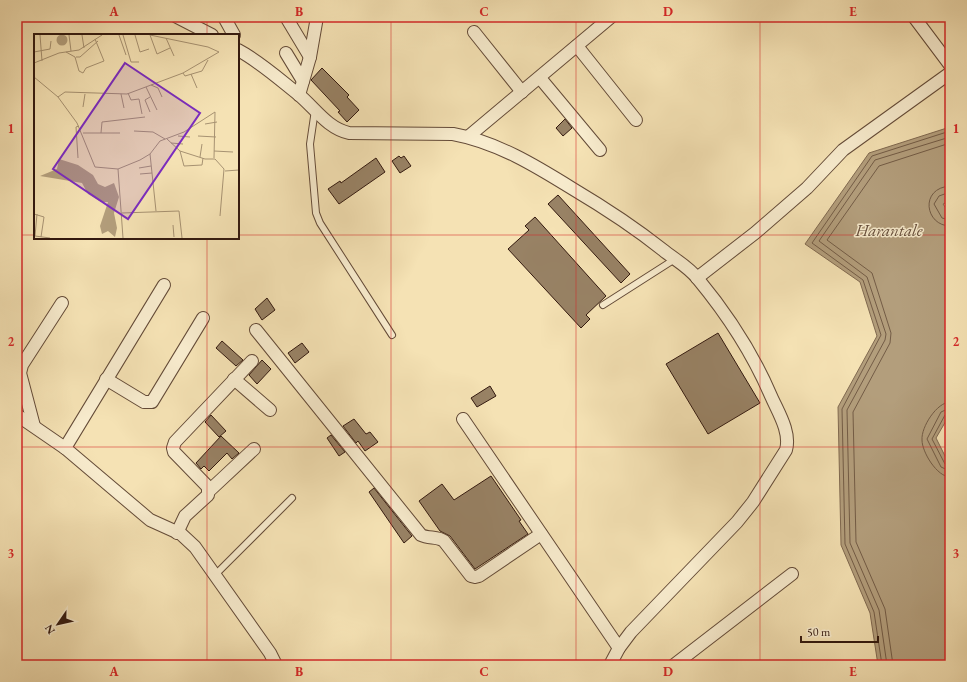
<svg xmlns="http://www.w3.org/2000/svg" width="967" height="682" viewBox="0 0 967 682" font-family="'EB Garamond',serif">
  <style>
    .water { fill: #b39e7c; stroke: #806950 }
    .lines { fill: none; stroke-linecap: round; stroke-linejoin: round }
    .shore { stroke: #735c46; stroke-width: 1 }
    .building { fill: #988265; stroke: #33190f }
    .lane-casing { stroke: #644b38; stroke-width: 8 }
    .street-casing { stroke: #644b38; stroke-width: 14 }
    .lane { stroke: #f8ecce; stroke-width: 6 }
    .street { stroke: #f8ecce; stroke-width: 12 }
    .grid { fill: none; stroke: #d62828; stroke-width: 1; stroke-opacity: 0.55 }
    .labels { text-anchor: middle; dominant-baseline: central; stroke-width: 3; stroke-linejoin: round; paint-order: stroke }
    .water-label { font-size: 17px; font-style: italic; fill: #664e3b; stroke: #f8ecce }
    .inset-road { fill: none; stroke: #a79272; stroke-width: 1 }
    .view { fill: #7b2cbf; fill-opacity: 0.15; stroke: #7b2cbf; stroke-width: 2 }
    .inset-edge { fill: none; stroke: #33190f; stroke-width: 2 }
    .neatline { fill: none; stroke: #d62828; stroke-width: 1.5 }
    .grid-label { font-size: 13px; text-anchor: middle; font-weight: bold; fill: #d62828 }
  </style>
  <rect width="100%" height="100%" fill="#f5e2b4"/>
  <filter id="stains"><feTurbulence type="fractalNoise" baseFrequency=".005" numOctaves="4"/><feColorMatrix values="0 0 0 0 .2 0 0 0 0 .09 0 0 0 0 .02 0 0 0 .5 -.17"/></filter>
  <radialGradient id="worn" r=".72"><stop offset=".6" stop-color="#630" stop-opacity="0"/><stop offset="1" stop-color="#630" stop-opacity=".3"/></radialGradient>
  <polygon class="water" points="950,127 950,201 943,204 950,214 950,414 936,438 950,466 950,660 939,665 878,665 870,613 841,545 838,407 877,336 860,282 805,244 869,153"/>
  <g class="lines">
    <g class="shore">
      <path d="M 950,186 C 919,188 925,226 950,226"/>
      <polyline points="950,192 939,196 934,204 942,218 950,220"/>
      <path d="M 950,402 C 937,402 921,427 922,440 C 922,452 937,477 950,477"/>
      <polyline points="950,408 941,412 927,439 941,467 950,471"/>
      <polyline points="950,413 945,415 932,439 945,464 950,466"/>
      <polyline points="882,665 874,612 845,544 842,409 881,335 863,280 812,243 872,156 950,131"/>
      <polyline points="887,665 879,610 850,543 847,410 885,340 886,334 867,277 819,241 875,160 950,137"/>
      <polyline points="893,665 885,609 856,542 853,412 890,343 891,333 872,273 827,240 879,166 950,143"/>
    </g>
  </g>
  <g class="building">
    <polygon points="322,68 349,95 347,97 359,110 347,122 338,112 340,111 311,80"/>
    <polygon points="565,119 572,128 563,136 556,128"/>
    <polygon points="399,156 401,158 404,156 411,166 400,173 392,161"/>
    <polygon points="376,158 385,172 339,204 328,189 340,181 341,183"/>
    <polygon points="558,195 630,274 621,283 548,204"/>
    <polygon points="535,217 606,296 586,315 590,319 581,328 508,249 529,230 525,226"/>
    <polygon points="267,298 275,310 262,320 255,309"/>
    <polygon points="718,333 760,403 708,434 666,364"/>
    <polygon points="222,341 243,360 236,366 216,348"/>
    <polygon points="302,343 309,352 295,363 288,353"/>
    <polygon points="262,360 271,369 257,384 249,375"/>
    <polygon points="490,386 496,396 477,407 471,398"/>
    <polygon points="211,415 226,431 219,437 205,422"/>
    <polygon points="354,419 366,434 370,432 378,442 365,451 358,441 356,443 343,426"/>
    <polygon points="331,435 345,452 339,456 327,438"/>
    <polygon points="221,436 239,453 232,459 227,453 209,471 204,466 201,469 196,463"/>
    <polygon points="491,476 521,520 519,521 528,534 475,569 450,536 440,531 419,501 442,484 454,500"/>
    <polygon points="374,488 412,536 404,543 369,492"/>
  </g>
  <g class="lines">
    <defs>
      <g id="lane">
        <polyline points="315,110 310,144 316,213 320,223 392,335"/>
        <polyline points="603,305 675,259"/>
        <polyline points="215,575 292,498"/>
      </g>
      <g id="street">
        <polyline points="177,17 212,35"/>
        <polyline points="224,17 234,35"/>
        <polyline points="286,17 310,57"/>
        <polyline points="914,17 950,65"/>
        <polyline points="474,32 522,92"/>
        <polyline points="577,46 636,120"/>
        <path d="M 238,50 C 259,61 279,79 298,94 C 315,108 327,128 349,133 L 453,134 C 497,142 536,166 573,189 C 605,208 634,227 663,250 C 674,259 689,267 698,279 C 727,314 753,354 771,396 C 778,412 791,432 786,450 L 753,502 L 737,522 L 631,632 L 619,648 L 610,665"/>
        <polyline points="286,53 303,81"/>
        <polyline points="540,78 600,150"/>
        <polyline points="299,95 310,57 317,17"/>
        <polyline points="469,136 611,17"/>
        <polyline points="697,278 755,233 807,188 843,150 950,73"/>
        <path d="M 256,330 L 421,535 C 429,539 437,536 444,541 L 471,576 L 475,577 L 479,576 L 541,534"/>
        <polyline points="106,379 144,402 152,402 203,318"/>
        <polyline points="234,379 270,410"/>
        <polyline points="17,415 65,448 150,520 181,534 195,547 270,653 276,665"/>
        <polyline points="463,419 619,648"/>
        <polyline points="34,426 20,373 22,365 62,303"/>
        <polyline points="65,448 164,285"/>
        <polyline points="209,491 254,449"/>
        <polyline points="177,533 185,516 208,495 208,487 174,452 173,448 175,442 252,361"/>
        <polyline points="674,665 792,574"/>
      </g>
    </defs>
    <use href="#lane" class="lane-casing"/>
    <use href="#street" class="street-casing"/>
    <use href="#lane" class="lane"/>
    <use href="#street" class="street"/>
  </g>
  <path class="grid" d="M 207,17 L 207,35M 391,17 L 391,665M 576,17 L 576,665M 760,17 L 760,665M 17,235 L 35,235M 238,235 L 950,235M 207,238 L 207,665M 17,447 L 950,447"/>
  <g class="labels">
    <g class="water-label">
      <text x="889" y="230">Harantale</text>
    </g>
  </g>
  <g transform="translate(34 34)">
    <rect width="205" height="205" fill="#f5e2b4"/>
    <path d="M22.5 6a5.5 5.5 0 1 1 11 0a5.5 5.5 0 1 1-11 0ZM 25,125 L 44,131 L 59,141 L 64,150 L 71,153 L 80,149 L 85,163 L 80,179 L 83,194 L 81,203 L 74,197 L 68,200 L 66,192 L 74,168 L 67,168 L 54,160 L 48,149 L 6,142 L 23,135 Z" fill="#b39e7c"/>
    <path class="inset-road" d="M 6,1 L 8,27M 35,1 L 37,17M 48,1 L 50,14M 85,1 L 92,21M 89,1 L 97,28 L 105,28M 101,1 L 106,18 L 115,15M 116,1 L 123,20 L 136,14M 132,4 L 140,22M 0,18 L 16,15 L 17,7M 32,18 L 41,23 L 45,37 L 49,39 L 52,34 L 70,27 L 61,5M 42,23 L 46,23 L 64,7M 0,29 L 25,19 L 45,16 L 68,1M 149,39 L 151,42 L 168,37 L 174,26M 157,40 L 163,54M 0,43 L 24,63 L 43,89 L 61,133 L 84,135 L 106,126 L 116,120 L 126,107 L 150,98 L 181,78 L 180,124M 117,51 L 124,54 L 128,63M 112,53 L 123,76M 94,59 L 97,66 L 105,65 L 108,80M 87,60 L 90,74M 24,63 L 31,58 L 93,60 L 149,39 L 185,18 L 174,13 L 116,1M 49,73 L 51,60M 116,78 L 111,66 L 116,63M 171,90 L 183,88M 100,97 L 119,98 L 131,105M 49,99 L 86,99M 67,99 L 68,88 L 111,83M 144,102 L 156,103M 164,102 L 182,103M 133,105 L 146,117 L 171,125 L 181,125 L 190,135 L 186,182M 137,109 L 149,110M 146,117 L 150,132 L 168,131 L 169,124M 180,117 L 199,118M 116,120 L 122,177M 166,123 L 168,110M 44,124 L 42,93 L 45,92M 105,134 L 117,132M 84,135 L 89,204M 191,137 L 205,136M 106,140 L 118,139M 88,179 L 145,177 L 148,204M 0,180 L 10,183 L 7,203M 3,180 L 1,202 L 16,204M 139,191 L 140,203"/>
    <path class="view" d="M 91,29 L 166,79 L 94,185 L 19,135 Z"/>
    <rect width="205" height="205" class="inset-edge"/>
  </g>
  <rect width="967" height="682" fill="none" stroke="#f5e2b4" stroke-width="44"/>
  <g transform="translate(58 624) rotate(236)" stroke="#f8ecce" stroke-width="3" paint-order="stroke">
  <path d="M0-3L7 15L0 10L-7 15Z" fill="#33190f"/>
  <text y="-6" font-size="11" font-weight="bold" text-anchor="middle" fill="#33190f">N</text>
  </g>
  <path d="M801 636v6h77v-6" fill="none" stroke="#33190f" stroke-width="2"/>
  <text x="807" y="636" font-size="12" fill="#33190f" stroke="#f8ecce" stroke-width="3" paint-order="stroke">50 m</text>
  <rect x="22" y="22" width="923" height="638" class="neatline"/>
  <g class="grid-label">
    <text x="114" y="16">A</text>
    <text x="299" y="16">B</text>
    <text x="484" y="16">C</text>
    <text x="668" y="16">D</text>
    <text x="853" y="16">E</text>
    <text x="11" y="133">1</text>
    <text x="956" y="133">1</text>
    <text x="11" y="346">2</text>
    <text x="956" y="346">2</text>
    <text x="11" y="558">3</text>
    <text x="956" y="558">3</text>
    <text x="114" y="676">A</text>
    <text x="299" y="676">B</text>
    <text x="484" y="676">C</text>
    <text x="668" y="676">D</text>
    <text x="853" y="676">E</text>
  </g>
  <rect width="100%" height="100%" filter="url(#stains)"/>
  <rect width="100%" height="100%" fill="url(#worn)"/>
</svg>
